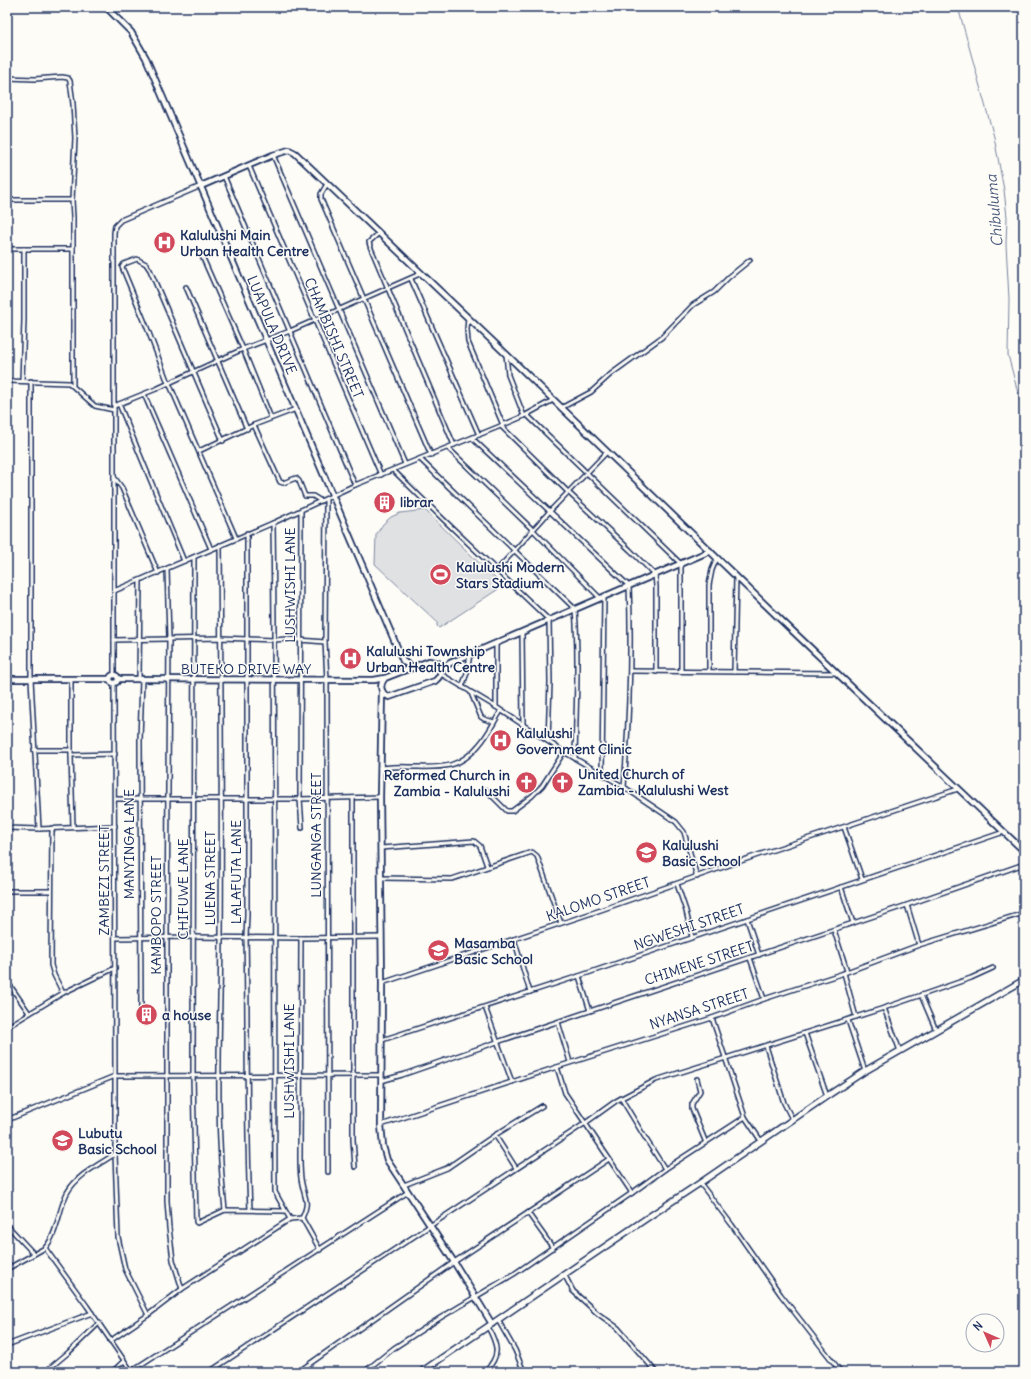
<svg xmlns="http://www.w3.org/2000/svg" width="1031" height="1379" viewBox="0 0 1031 1379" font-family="Delius,sans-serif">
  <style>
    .green { fill: #e0e1e3; stroke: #7e88a0 }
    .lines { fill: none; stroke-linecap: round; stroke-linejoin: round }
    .stream { stroke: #76819c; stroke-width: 1 }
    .street-casing { stroke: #1b2f5e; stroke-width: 6 }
    .secondary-casing { stroke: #1b2f5e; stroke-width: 8 }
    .primary-casing { stroke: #1b2f5e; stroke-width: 8 }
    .street { stroke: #fdfcf7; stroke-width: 3 }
    .secondary { stroke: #fdfcf7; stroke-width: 4.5 }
    .primary { stroke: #fdfcf7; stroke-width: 5 }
    .labels { text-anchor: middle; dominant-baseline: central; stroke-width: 3; stroke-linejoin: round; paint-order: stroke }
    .poi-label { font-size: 14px; font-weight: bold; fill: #1b2f5e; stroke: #fdfcf7; text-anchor: start }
    .street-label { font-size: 14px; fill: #1b2f5e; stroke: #fdfcf7 }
    .water-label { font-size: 15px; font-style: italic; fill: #49587d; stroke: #fdfcf7 }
  </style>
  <rect width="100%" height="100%" fill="#fdfcf7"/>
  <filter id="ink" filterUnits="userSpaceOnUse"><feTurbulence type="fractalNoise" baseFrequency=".025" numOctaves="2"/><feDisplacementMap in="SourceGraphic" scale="8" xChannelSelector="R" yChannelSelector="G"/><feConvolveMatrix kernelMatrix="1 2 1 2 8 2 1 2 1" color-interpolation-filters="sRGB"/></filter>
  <g filter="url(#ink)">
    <polygon class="green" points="425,510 503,586 439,628 437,626 437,622 375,564 376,535 383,524 391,517 400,513"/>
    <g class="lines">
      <polyline class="stream" points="958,7 994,137 1004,190 1007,217 1006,244 1009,299 1008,355 1024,416"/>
      <defs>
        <g id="street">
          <polyline points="7,78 35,79 62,77 68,78 70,81 73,104 75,138 72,200"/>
          <polyline points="273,155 405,464"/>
          <polyline points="249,166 381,475"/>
          <polyline points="224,176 355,485"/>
          <polyline points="327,184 321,194 321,199 431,455"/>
          <polyline points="7,200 72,200 73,217 73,385"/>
          <polyline points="379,233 369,242 370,246 454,445"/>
          <polyline points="7,249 73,249"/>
          <polyline points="202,256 243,349 271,418"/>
          <polyline points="411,279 479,435"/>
          <polyline points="186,287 247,429"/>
          <polyline points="468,318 467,329 468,342 503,425"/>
          <polyline points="506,354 508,375 524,416"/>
          <polyline points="7,381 69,383 95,406 114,410"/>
          <polyline points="22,381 24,320 24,249"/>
          <polyline points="31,381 31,679 39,829"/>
          <polyline points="168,383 146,325 122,267 124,264 137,259 146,264 150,270 223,441"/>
          <polyline points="169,383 236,538"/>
          <polyline points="144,394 211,549"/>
          <polyline points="119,404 184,561"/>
          <polyline points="114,406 156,389 243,349 290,331 422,273"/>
          <polyline points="561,408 591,392 611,374 662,337 693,305 714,292 729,277 750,260"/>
          <polyline points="527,415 681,564 681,671"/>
          <polyline points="254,425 280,482 283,483 296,478 299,481 305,496 313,496 321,501"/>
          <polyline points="501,426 569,493 630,550 655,575 656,586 656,672"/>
          <path d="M 472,438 L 629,586 C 632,653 629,720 624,787"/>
          <polyline points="448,448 533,530 600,598"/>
          <polyline points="199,451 254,425 296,409"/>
          <path d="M 420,459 L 575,609 C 579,659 576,708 575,758"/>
          <polyline points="393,470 444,520 549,620 550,682 548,741"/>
          <polyline points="114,477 122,488 158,573"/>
          <polyline points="326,499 325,642 327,680 328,1172"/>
          <polyline points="301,510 300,799 302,828"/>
          <path d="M 273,523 C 276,746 274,969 275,1192 L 290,1219"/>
          <path d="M 247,533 L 247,915 L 246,937 C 248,1028 246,1119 250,1210"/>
          <path d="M 220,545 C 221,677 222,808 221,940 C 220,1030 215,1121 225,1210"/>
          <polyline points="194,557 193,1075 196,1222 197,1223 225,1210 284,1211"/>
          <polyline points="167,569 169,638 167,937 167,1201 169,1228 173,1260 182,1289"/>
          <polyline points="497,570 550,511 607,452"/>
          <polyline points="114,591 273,523 355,485 503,425 524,416 553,400"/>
          <polyline points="522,632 523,724"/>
          <polyline points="114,640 221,638 274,640 287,639 325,642"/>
          <polyline points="496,643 496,707"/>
          <polyline points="630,671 836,673"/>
          <polyline points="709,671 709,585 712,570 717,558"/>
          <polyline points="734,672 736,577"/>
          <polyline points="441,674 496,707 564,752 624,787 676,822 684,832 697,877"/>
          <polyline points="114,675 114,233 115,226 121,220 201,186"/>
          <polyline points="71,679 71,755 115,754"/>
          <polyline points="139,679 140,581"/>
          <polyline points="114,683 115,1076 381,1075"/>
          <polyline points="462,687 467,673 470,654"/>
          <polyline points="471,693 481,717 484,719 494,722"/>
          <polyline points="34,750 71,750"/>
          <polyline points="71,755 73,827"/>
          <path d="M 380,768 C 390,767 399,766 408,767 C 438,767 458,771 479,745 C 488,735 494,722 501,711"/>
          <polyline points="602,774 604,596"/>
          <polyline points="486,790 507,811 512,811 532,796 542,786 564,752"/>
          <polyline points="353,798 353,1140 355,1167"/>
          <polyline points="115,799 300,799 380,797"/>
          <polyline points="844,827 862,879"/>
          <polyline points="7,828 39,829 115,826"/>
          <polyline points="52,828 51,965 54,975 63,993"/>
          <polyline points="381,848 474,841 480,846 487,866"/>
          <polyline points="381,878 452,879 532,852 537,856 561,923"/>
          <polyline points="677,884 686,911 692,937"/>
          <polyline points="841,887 853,923"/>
          <polyline points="7,891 51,891"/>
          <polyline points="907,905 919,945"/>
          <polyline points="747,919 759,955"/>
          <polyline points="834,930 847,971"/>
          <polyline points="115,938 194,937 301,938 381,937"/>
          <path d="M 301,938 L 300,1158 C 300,1166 300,1176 302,1184 C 305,1200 310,1201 302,1218"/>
          <polyline points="514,939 530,992"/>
          <polyline points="750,958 764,999"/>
          <polyline points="844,973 856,1017"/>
          <polyline points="579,976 590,1011"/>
          <polyline points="7,981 29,1013"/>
          <polyline points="382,983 595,912 758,855 958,789"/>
          <polyline points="921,995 936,1030"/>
          <polyline points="485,1007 512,1082"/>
          <polyline points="884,1008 900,1051"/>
          <polyline points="141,1009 140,740 142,679"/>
          <polyline points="712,1018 745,1117"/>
          <polyline points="848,1020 865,1071"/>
          <polyline points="558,1022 570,1062"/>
          <polyline points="7,1027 63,993 115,968"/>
          <polyline points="805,1033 827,1096"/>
          <polyline points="382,1040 579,976 1004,832"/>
          <polyline points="766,1046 784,1103 792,1119"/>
          <polyline points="697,1079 700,1091 692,1104 692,1109 706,1143"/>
          <polyline points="381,1081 402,1075 497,1042 907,905 1024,864"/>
          <polyline points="621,1098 644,1136 665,1169 632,1193"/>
          <polyline points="7,1120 115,1076 115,1154 118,1237 125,1269 148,1315 110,1341"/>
          <polyline points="381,1125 557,1067 712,1018 764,999 844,973 919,945 1024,913"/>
          <polyline points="495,1135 516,1168"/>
          <path d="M 115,1154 C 98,1165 77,1175 67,1193 C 59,1209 57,1235 45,1248 L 87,1306 L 132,1372"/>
          <polyline points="665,1169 745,1117 761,1141"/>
          <polyline points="700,1183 732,1225 781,1295 841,1372"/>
          <polyline points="404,1185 447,1168 495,1135 542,1106"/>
          <polyline points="528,1213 553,1248"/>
          <polyline points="7,1225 34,1254"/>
          <polyline points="7,1269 45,1248"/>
          <polyline points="564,1274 573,1291 597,1313 618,1328 656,1372"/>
          <polyline points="148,1315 182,1289 290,1219 302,1218 320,1250"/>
          <polyline points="498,1320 515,1350 524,1372"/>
          <polyline points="7,1345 92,1313"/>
          <polyline points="131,1371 408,1192"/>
          <polyline points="45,1372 69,1352 99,1323"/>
          <polyline points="112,1372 124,1361"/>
          <polyline points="209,1372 584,1124 616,1101 656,1080 884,1008 971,978 993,968"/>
          <polyline points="298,1372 454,1262 609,1159"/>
          <polyline points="364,1372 394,1348 440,1318 514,1274 632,1193 565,1093 557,1067"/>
          <path d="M 485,1372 C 501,1355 498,1346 488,1327"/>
        </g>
        <g id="secondary">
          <polyline points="106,7 131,32 146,58 403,661 412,668"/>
          <polyline points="201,186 273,155 289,150 295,153 506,354 779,618 1024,851"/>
          <polyline points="441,671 450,663 710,551"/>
          <circle cx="114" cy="679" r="4"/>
          <polyline points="7,679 110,679"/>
          <path d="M 119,679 L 374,680 L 385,678 L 429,661 L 438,663 C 443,670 441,676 435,681 L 389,697 C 380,693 379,685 385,678"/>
          <polyline points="382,691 380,797 382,983 381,1125 383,1146 387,1160 454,1262 492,1324"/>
        </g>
        <polyline id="primary" points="421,1372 650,1216 700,1183 827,1096 865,1071 1024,980"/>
      </defs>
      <use href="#street" class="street-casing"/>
      <use href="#secondary" class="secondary-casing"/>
      <use href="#primary" class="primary-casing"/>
      <use href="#street" class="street"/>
      <use href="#secondary" class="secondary"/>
      <use href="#primary" class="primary"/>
    </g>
  </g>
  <defs>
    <symbol id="hospital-disc" viewBox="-11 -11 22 22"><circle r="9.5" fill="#d1495b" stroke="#fdfcf7"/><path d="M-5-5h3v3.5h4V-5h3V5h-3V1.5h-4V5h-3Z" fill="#fff"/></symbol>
    <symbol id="building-disc" viewBox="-11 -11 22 22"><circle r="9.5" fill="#d1495b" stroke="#fdfcf7"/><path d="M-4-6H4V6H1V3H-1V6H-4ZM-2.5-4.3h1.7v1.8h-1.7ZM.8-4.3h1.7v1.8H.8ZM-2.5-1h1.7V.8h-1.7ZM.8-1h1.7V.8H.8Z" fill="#fff"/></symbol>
    <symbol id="stadium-disc" viewBox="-11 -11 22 22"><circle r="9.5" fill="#d1495b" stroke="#fdfcf7"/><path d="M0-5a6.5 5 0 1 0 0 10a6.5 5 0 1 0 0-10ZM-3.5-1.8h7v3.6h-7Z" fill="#fff"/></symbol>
    <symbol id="church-disc" viewBox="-11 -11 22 22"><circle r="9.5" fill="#d1495b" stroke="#fdfcf7"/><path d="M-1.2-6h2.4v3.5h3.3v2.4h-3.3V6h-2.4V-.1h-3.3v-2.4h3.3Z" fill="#fff"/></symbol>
    <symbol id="school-disc" viewBox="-11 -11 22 22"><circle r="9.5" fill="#d1495b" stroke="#fdfcf7"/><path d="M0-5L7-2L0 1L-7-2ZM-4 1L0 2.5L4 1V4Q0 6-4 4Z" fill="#fff"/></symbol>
  </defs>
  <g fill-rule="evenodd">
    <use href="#hospital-disc" x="152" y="230" width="25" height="25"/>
    <use href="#building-disc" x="372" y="490" width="25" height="25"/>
    <use href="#stadium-disc" x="428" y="562" width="25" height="25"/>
    <use href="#hospital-disc" x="338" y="646" width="25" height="25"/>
    <use href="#hospital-disc" x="488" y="728" width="25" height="25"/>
    <use href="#church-disc" x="550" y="770" width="25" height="25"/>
    <use href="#church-disc" x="514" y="770" width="25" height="25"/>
    <use href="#school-disc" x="634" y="840" width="25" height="25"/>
    <use href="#school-disc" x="426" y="938" width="25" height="25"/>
    <use href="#building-disc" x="134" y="1002" width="25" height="25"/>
    <use href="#school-disc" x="50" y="1128" width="25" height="25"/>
  </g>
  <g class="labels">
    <g class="poi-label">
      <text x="180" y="235">Kalulushi Main<tspan x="180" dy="16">Urban Health Centre</tspan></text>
      <text x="400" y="502">librar</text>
      <text x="456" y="567">Kalulushi Modern<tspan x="456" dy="16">Stars Stadium</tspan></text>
      <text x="366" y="651">Kalulushi Township<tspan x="366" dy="16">Urban Health Centre</tspan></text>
      <text x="516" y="733">Kalulushi<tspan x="516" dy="16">Government Clinic</tspan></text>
      <text x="578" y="774">United Church of<tspan x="578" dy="16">Zambia - Kalulushi West</tspan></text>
      <text x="510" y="775" text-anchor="end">Reformed Church in<tspan x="510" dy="16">Zambia - Kalulushi</tspan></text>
      <text x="662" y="845">Kalulushi<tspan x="662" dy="16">Basic School</tspan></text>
      <text x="454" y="943">Masamba<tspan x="454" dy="16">Basic School</tspan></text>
      <text x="162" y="1015">a house</text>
      <text x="78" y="1133">Lubutu<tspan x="78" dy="16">Basic School</tspan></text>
    </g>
    <g class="street-label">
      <text transform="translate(272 325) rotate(67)">LUAPULA DRIVE</text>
      <text transform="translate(334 338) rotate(67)">CHAMBISHI STREET</text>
      <text transform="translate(290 585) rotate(-90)">LUSHWISHI LANE</text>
      <text x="246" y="669">BUTEKO DRIVE WAY</text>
      <text transform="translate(316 835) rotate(-90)">LUNGANGA STREET</text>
      <text transform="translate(129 844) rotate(-90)">MANYINGA LANE</text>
      <text transform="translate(236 872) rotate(-90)">LALAFUTA LANE</text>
      <text transform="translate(210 878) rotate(-90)">LUENA STREET</text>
      <text transform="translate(104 880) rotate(-90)">ZAMBEZI STREET</text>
      <text transform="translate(183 889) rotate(-90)">CHIFUWE LANE</text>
      <text transform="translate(598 899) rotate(-19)">KALOMO STREET</text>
      <text transform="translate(156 915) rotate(-90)">KAMBOPO STREET</text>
      <text transform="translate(689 927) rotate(-19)">NGWESHI STREET</text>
      <text transform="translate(699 963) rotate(-18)">CHIMENE STREET</text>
      <text transform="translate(699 1009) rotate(-18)">NYANSA STREET</text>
      <text transform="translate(289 1061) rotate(-90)">LUSHWISHI LANE</text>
    </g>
    <g class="water-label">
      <text transform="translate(994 211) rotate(-95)">Chibuluma</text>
    </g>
  </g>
  <rect width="1031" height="1379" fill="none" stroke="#fdfcf7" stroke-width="24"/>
  <rect x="12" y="12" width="1007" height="1355" fill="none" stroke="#1b2f5e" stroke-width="1.5" filter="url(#ink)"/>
  <g transform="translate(985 1333) rotate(315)"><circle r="19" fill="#fdfcf7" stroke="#a3aaba"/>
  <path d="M0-3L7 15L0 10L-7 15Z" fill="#d1495b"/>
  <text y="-6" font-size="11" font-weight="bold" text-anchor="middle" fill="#1b2f5e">N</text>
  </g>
</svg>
